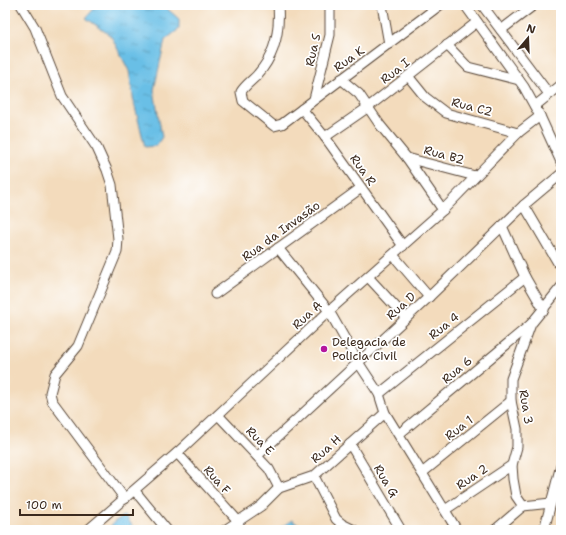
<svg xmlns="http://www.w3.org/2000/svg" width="566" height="535" viewBox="0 0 566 535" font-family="'Shantell Sans',sans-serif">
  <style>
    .water { fill: url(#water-ripples); stroke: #527482 }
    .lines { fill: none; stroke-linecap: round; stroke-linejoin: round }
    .street-casing { stroke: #574536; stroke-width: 11 }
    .street { stroke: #fff; stroke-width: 9 }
    .poi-dot { fill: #b5179e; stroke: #fff; stroke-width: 1.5 }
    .labels { text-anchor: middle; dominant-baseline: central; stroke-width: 3.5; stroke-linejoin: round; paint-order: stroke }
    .street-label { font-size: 12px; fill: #3b2a1e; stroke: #fff }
    .poi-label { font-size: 12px; fill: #3b2a1e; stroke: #fff; text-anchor: start }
  </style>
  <defs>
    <pattern id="water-ripples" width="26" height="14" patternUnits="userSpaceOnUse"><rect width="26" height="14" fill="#69bfe6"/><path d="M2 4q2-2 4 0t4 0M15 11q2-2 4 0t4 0" fill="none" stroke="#589bba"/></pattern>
  </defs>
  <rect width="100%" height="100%" fill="#fff"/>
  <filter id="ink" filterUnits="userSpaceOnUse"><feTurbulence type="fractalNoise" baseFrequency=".025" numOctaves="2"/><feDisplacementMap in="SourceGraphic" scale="8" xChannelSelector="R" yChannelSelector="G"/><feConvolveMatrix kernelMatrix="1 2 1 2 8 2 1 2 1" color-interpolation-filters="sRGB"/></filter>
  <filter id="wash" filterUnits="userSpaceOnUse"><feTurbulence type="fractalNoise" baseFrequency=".012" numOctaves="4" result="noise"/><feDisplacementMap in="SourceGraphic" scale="16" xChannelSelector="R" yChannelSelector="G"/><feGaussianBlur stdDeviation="0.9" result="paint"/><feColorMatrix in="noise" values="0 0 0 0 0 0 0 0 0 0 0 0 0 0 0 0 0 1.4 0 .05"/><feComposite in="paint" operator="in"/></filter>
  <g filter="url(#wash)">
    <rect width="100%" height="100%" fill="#f3dbbc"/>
    <g class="water">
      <polygon points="97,5 163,5 179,19 179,29 165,40 154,90 162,137 156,146 145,147 134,103 129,71 111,36 86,18"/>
      <polygon points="125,515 135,530 108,530 114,522"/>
      <polygon points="292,520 305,530 277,530"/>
    </g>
  </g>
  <g filter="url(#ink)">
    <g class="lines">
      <defs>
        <g id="street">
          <polyline points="21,5 35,28 62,96 97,148 107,170 112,185 118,239 117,252 78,346 55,374 50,393 52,401 125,499"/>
          <path d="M 278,5 C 280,30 275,55 258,74 C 253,80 245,85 241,92 L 243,101 L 274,126 L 282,124 L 440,5"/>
          <polyline points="382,5 389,44"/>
          <polyline points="465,5 524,87 540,116 561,162"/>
          <polyline points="482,5 549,94"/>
          <polyline points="501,30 534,5"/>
          <polyline points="447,45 468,67 519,80"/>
          <polyline points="408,76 425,97 446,113 518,133"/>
          <polyline points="341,79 359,94 380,125 407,158 475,176"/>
          <polyline points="314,99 330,35 330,5"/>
          <polyline points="535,106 561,85"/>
          <polyline points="302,109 325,137 403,246"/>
          <polyline points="325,137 367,108 477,22"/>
          <polyline points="407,158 443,210"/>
          <polyline points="524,205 558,263 561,264"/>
          <polyline points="502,226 525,277 544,310"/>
          <polyline points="278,248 329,311 358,362 379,394 385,413 457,530"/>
          <polyline points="393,255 429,297"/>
          <polyline points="369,278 406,318"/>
          <polyline points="215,294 361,188"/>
          <polyline points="379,394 525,277"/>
          <polyline points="218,415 269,469 279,488"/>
          <polyline points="399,434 530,325"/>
          <polyline points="350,444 401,530"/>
          <polyline points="177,453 239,522"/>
          <polyline points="257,456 429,297 524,205 561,174"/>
          <polyline points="422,473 511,401"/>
          <polyline points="314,476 336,519 342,524 354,530"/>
          <polyline points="135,491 167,530"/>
          <polyline points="523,506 516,496 513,479 512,465 517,447 517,429 511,401 511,379 531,324 561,287"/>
          <polyline points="523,506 551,503"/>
          <polyline points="445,510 512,465"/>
          <polyline points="88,530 177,453 329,311 443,210 518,133 540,116"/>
          <polyline points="225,530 261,506 279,488 314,476 385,413"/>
          <polyline points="495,530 523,506"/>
          <polyline points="544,530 561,465"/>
        </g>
      </defs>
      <use href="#street" class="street-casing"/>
      <use href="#street" class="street"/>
    </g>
  </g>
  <circle class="poi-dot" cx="324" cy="349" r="4"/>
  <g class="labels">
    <g class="street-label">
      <text transform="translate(313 50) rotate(-77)">Rua S</text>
      <text transform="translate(349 59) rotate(-36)">Rua K</text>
      <text transform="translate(395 71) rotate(-38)">Rua I</text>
      <text transform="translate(472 107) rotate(15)">Rua C2</text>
      <text transform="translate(444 155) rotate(15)">Rua B2</text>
      <text transform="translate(363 170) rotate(54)">Rua R</text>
      <text transform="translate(281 231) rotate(-36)">Rua da Invasão</text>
      <text transform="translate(401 306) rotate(-42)">Rua D</text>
      <text transform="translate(307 315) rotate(-43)">Rua A</text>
      <text transform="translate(444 326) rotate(-39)">Rua 4</text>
      <text transform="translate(457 370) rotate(-40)">Rua 6</text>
      <text transform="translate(526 407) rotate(81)">Rua 3</text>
      <text transform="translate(459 428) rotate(-38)">Rua 1</text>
      <text transform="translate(260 441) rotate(46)">Rua E</text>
      <text transform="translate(326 449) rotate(-42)">Rua H</text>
      <text transform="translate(472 477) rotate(-34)">Rua 2</text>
      <text transform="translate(217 480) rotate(48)">Rua F</text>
      <text transform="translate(386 481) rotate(59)">Rua G</text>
    </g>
    <g class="poi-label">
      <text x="332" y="342">Delegacia de<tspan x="332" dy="14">Policia Civil</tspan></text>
    </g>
  </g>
  <rect width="566" height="535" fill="none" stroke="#fff" stroke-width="20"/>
  <g transform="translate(528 38) rotate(19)" stroke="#ffffff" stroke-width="3" paint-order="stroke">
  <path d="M0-3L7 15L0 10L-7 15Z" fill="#3b2a1e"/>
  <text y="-6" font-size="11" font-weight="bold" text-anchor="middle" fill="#3b2a1e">N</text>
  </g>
  <path d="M20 509v6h113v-6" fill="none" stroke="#3b2a1e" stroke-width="2"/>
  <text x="26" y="509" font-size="12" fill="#3b2a1e" stroke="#ffffff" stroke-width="3" paint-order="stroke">100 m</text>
</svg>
